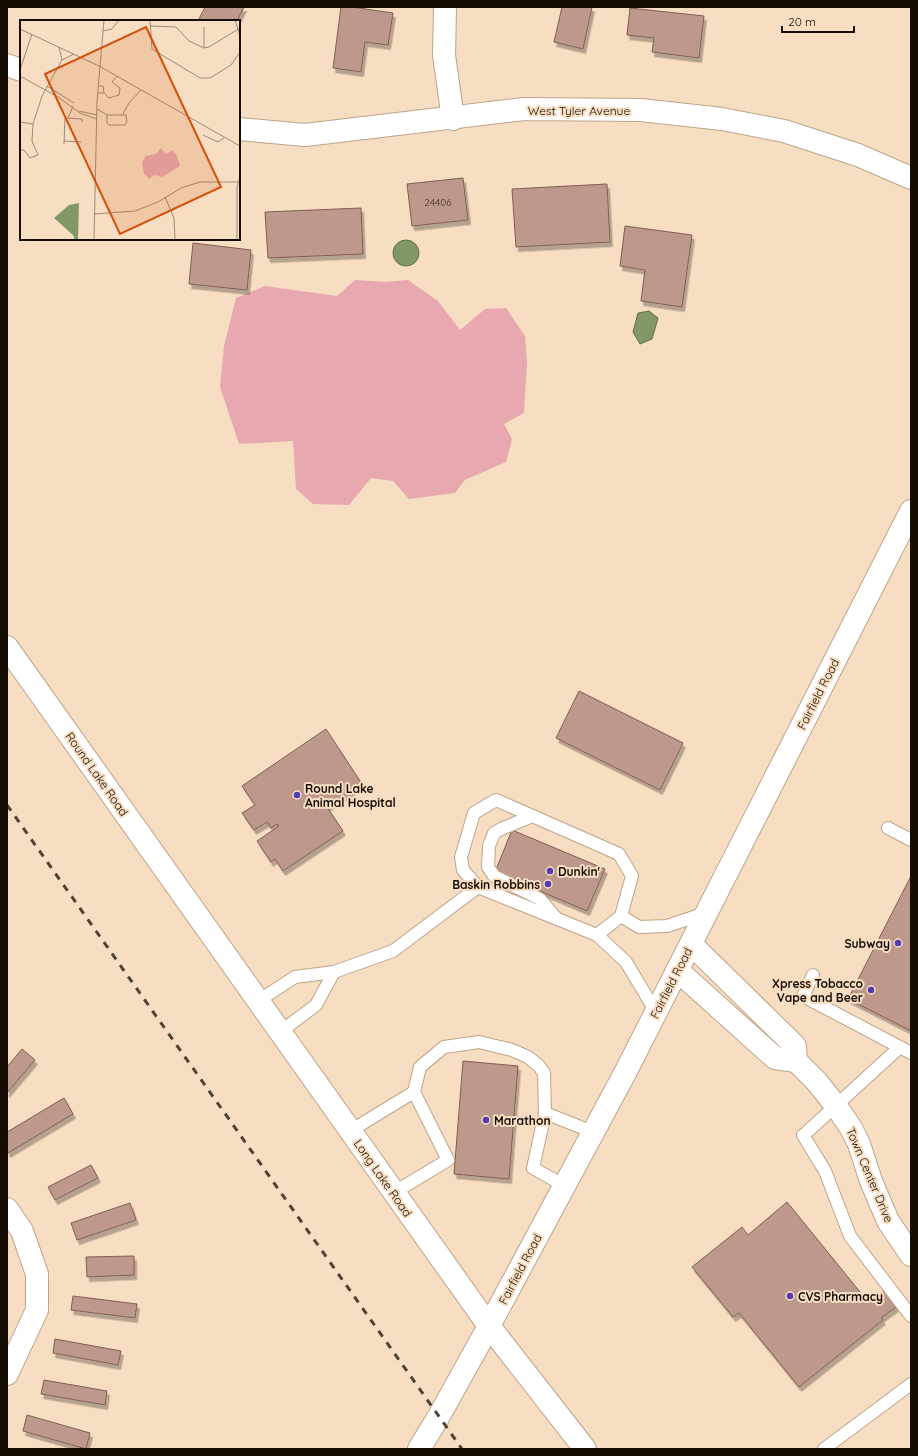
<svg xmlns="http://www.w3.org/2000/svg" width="918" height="1456" viewBox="0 0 918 1456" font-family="Quicksand,sans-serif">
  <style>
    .green { fill: #e7a9af }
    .water { fill: #829967; stroke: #616f49 }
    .building { fill: #bd998c; stroke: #7e5e52; filter: url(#shadow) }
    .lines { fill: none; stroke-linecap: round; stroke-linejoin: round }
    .service-casing { stroke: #bda58a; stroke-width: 14 }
    .minor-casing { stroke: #bda58a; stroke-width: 24 }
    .tertiary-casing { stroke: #bda58a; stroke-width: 24 }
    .secondary-casing { stroke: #bda58a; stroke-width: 24 }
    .service { stroke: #fff; stroke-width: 12 }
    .minor { stroke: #fff; stroke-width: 22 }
    .tertiary { stroke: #fff; stroke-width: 22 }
    .secondary { stroke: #fff; stroke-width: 22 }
    .rail { stroke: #504335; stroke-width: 3; stroke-dasharray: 7 7; stroke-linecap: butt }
    .poi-dot { fill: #523cb4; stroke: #f7ddc1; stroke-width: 1.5 }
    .labels { text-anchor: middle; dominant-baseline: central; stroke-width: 4; stroke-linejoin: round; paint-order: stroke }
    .number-label { font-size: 10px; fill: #3f3026 }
    .street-label { font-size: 12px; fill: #150d04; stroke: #f7ddc1 }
    .poi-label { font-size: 12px; font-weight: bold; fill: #150d04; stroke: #f7ddc1; text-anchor: start }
    .inset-road { fill: none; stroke: #9d8a75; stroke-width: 1 }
    .view { fill: #d3510b; fill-opacity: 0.15; stroke: #d3510b; stroke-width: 2 }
    .inset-edge { fill: none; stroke: #150d04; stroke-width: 2 }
  </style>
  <defs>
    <filter id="shadow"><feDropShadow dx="2.5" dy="4.5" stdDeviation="0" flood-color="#0004"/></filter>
  </defs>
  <rect width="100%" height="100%" fill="#f7ddc1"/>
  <polygon class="green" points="355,280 385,282 408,280 438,301 460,330 485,309 506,308 525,336 527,363 524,413 504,424 512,439 506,462 465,480 455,493 409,499 393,481 371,478 349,505 313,504 296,489 293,441 239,444 220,387 224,346 236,298 265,286 337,296"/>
  <g class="water">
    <circle cx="406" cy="253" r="13"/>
    <polygon points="649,311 658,318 652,339 640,344 633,332 638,313"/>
  </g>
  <g class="building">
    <polygon points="205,7 244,7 237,21 198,21"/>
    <polygon points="341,7 352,7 393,13 388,45 365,42 361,72 333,68"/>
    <polygon points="562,7 592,7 583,49 554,42"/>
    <polygon points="630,8 704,16 699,58 652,52 654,38 627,35"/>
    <polygon points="463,178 468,220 412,226 407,184"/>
    <polygon points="607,184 610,242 516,247 512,189"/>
    <polygon points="361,208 363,254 268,258 265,212"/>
    <polygon points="625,226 692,235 682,307 641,301 645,270 620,266"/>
    <polygon points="193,243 251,250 247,290 189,284"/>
    <polygon points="579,691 683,743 660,790 556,738"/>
    <polygon points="326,729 362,784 327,807 343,831 283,871 275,859 271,862 257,841 279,826 277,824 271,828 267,822 254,830 242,813 255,805 242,786"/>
    <polygon points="512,830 605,869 587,911 495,872"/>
    <polygon points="911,876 911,1031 848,999"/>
    <polygon points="22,1049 35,1060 7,1093 7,1067"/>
    <polygon points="463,1061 518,1066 509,1179 454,1174"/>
    <polygon points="64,1098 73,1114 8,1153 7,1151 7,1132"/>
    <polygon points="91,1165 98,1178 55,1200 48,1187"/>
    <polygon points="787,1202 869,1303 887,1289 899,1305 881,1318 883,1320 799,1387 739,1313 733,1317 692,1267 742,1227 748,1235"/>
    <polygon points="130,1203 136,1220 77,1240 71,1223"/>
    <polygon points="134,1256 134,1275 87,1277 86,1257"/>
    <polygon points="73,1296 137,1304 135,1318 71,1310"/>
    <polygon points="55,1339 121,1351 118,1365 53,1353"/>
    <polygon points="44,1380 107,1391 105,1405 41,1394"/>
    <polygon points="27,1415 90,1433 86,1449 23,1431"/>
  </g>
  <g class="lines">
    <defs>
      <g id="service">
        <polyline points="533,816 503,828 494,833 489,846 488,867 494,876 540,899 556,918"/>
        <polyline points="888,828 911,840"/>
        <polyline points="621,916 639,927 667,926 706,913"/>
        <polyline points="597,935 621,916 632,876 619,854 496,800 474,813 461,857 463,870 478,887 597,935 626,962 656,1012"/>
        <polyline points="813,975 803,996 911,1053"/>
        <polyline points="258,1001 295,977 334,972 393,951 478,887"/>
        <polyline points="280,1032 316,1005 334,972"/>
        <polyline points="545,1113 533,1168 565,1186"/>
        <polyline points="350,1131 414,1092"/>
        <polyline points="807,1132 900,1047"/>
        <polyline points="803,1135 825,1171 850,1236 911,1316"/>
        <polyline points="393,1193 448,1160 414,1092 420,1067 444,1047 479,1042 512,1050 528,1057 539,1066 544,1073 545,1113 593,1132"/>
        <polyline points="824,1449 911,1384"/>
      </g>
      <g id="minor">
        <polyline points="445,7 444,55 453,119"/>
        <polyline points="7,65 21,70"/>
        <polyline points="239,129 305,135 524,109 641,110 722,119 784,131 858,155 911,178"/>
        <polyline points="691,944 795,1046 796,1061"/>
        <polyline points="677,970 775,1058 796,1061 817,1082 836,1106 851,1128 859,1144 871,1181 888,1221 911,1255"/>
        <polyline points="7,1209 22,1231 37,1274 37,1310 7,1374"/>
      </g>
      <polyline id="tertiary" points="419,1449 439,1416 489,1326 625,1073 911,511"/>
      <polyline id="secondary" points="7,647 489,1326 585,1449"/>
    </defs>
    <use href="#service" class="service-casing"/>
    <use href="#minor" class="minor-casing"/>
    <use href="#tertiary" class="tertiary-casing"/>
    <use href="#secondary" class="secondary-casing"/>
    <use href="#service" class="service"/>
    <use href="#minor" class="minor"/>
    <use href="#tertiary" class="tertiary"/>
    <use href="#secondary" class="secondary"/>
    <polyline class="rail" points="7,805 462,1449"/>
  </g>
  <g class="poi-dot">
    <circle cx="297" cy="795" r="4"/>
    <circle cx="550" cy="871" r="4"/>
    <circle cx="548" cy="884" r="4"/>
    <circle cx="898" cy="943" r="4"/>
    <circle cx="871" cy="990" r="4"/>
    <circle cx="486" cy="1120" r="4"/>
    <circle cx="790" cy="1296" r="4"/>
  </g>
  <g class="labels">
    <g class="number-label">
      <text x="438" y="202">24406</text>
    </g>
    <g class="street-label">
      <text x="579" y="110">West Tyler Avenue</text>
      <text transform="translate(818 694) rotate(-63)">Fairfield Road</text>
      <text transform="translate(97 774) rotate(55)">Round Lake Road</text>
      <text transform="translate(671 983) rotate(-63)">Fairfield Road</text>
      <text transform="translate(870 1175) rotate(67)">Town Center Drive</text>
      <text transform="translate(383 1178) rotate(55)">Long Lake Road</text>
      <text transform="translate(520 1269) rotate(-62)">Fairfield Road</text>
    </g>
    <g class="poi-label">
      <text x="305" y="788">Round Lake<tspan x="305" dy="14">Animal Hospital</tspan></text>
      <text x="558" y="871">Dunkin'</text>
      <text x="540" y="884" text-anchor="end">Baskin Robbins</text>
      <text x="890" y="943" text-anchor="end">Subway</text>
      <text x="863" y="983" text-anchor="end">Xpress Tobacco<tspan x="863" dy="14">Vape and Beer</tspan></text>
      <text x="494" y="1120">Marathon</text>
      <text x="798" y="1296">CVS Pharmacy</text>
    </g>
  </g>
  <g transform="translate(20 20)">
    <rect width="220" height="220" fill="#f7ddc1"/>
    <path d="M 141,128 L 146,134 L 152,130 L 157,136 L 160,146 L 142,157 L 134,155 L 130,159 L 124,154 L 122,142 L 126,136 L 136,134 Z" fill="#e7a9af"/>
    <path d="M 59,183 L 58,219 L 55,220 L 53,215 L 34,198 L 49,185 Z" fill="#829967"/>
    <path class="inset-road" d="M 130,0 L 132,29 L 180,58 L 190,58 L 211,45 L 220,32M 215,0 L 220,16M 130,6 L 156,7 L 169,21 L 184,28 L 189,27 L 220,8M 184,7 L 184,28M 0,9 L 79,46 L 220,126M 83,11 L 92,9 L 99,0M 39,27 L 42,40M 0,50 L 12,14M 0,56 L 38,77 L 60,93 L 77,99M 27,66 L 54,83M 78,66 L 83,66 L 84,73M 78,73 L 84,73 L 89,78 L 99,75 L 100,68 L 92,62 L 97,56M 77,89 L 87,95 L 106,95 L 107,102 L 105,105 L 89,105 L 87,103 L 87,95M 59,91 L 77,95M 103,94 L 109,83 L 121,70M 48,98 L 53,86M 0,102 L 13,104 L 22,76 L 42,40 L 54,34M 0,104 L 0,117M 183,115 L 198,122 L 204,118M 44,121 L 61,122M 44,124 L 45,98 L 62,99 L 62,102M 0,130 L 4,130 L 10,138 L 18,135 L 12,121 L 13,104M 145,177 L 154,198 L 155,220M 74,194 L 115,191 L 138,182 L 161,168 L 180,162 L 218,162M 74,220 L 77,81 L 84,0M 217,220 L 217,167 L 220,157"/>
    <path class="view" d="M 126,7 L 201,167 L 100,214 L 25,54 Z"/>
    <rect width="220" height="220" class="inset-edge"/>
  </g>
  <rect width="918" height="1456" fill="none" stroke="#150d04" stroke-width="16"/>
  <path d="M782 26v6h72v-6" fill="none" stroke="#150d04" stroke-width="2"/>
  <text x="788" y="26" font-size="12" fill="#150d04" stroke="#f7ddc1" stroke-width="3" paint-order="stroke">20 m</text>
</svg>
